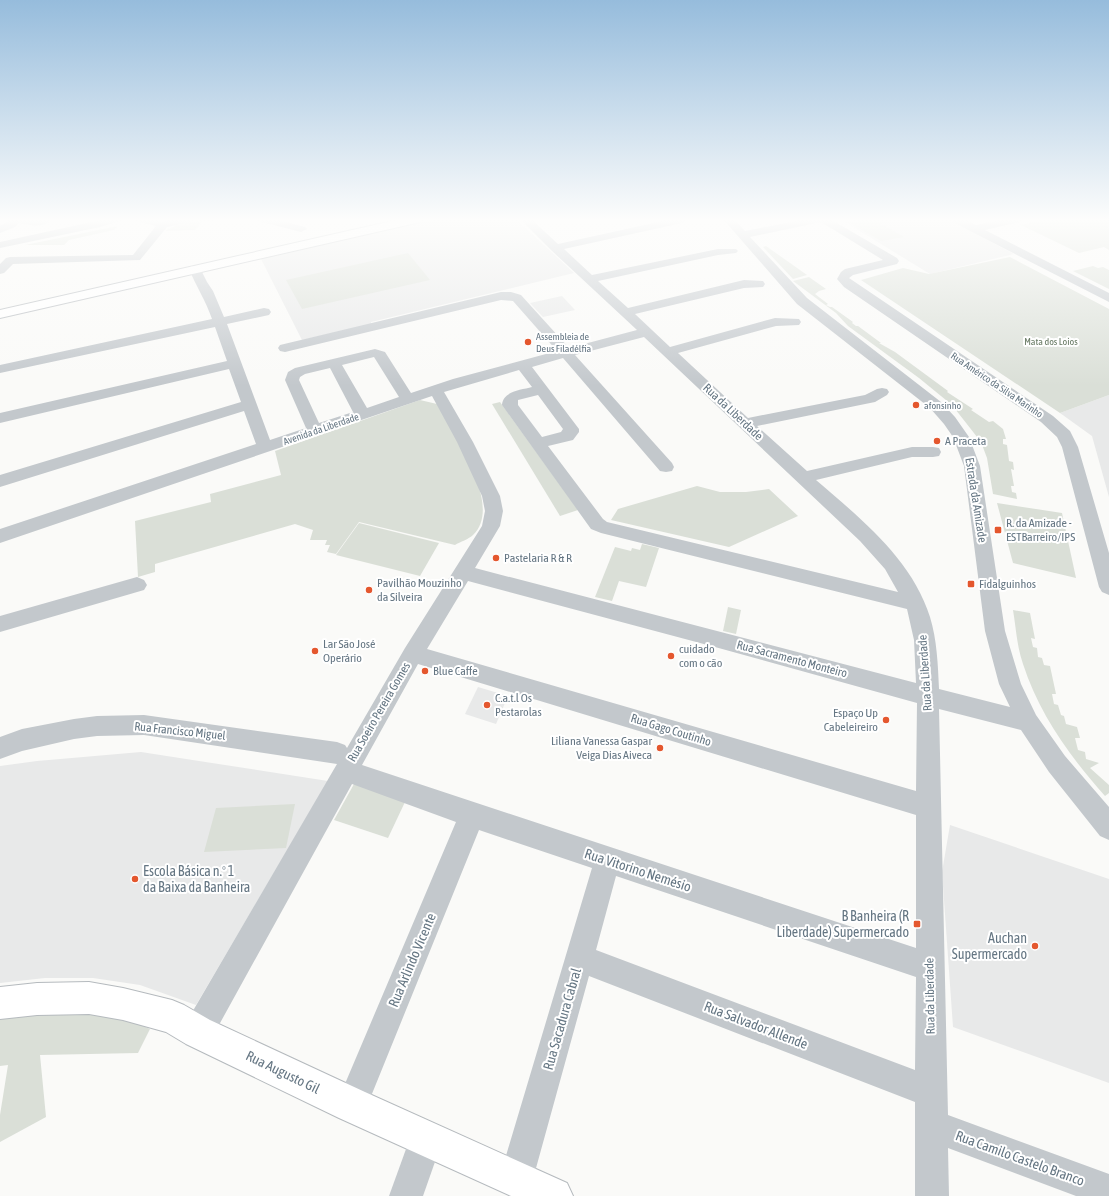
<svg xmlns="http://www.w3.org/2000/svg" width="1109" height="1196" viewBox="0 0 1109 1196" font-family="'Asap Condensed',sans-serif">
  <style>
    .built { fill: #e8e9e9 }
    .green { fill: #dadfd7 }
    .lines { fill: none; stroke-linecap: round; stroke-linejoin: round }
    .major-casing { stroke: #b5babe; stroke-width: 2 }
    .minor { fill: #c3c8cc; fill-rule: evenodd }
    .major { fill: #fff; fill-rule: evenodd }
    .poi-dot { fill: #e4572e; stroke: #fff; stroke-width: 1.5 }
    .labels { text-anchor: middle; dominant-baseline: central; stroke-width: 4; stroke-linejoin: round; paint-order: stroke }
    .far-poi-label { font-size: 10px; fill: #657683; stroke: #fff; text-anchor: start }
    .far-park-label { font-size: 10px; fill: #687a64; stroke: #fff }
    .far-street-label { font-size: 10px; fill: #657683; stroke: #fff }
    .street-label { font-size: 12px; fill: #657683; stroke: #fff }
    .poi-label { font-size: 12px; fill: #657683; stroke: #fff; text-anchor: start }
    .near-street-label { font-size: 14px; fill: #657683; stroke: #fff }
    .near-poi-label { font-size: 14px; fill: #657683; stroke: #fff; text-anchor: end }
  </style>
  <rect width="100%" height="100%" fill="#fafaf8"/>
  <g class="built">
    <polygon points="437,219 516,219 574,273 371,322 371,324 302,340 261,259"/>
    <polygon points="861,219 947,219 1014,254 930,274 845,222"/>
    <polygon points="562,296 575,310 543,317 530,303"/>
    <polygon points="1109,395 1109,497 1092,436 1060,413"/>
    <polygon points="478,687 508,696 496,724 465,714"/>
    <polygon points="141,752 328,781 196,1005 140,985 93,978 45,978 0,983 0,766 37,761"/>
    <polygon points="950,825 1109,879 1109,1083 953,1027 942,872"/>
  </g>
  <g class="green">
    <polygon points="205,219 216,219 214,221 203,221 195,230 165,231 177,225"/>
    <polygon points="868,219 873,219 904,237 881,241 850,223"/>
    <polygon points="1048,219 1109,219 1109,250 1104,247 1079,253 1021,225"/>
    <polygon points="118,226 114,230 69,240 64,245 25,245"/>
    <polygon points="766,246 807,275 793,279 763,247"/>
    <polygon points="408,253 430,280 302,309 286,280"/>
    <polygon points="1010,257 1109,309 1109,395 1060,413 861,280 903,268 929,274"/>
    <polygon points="1093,266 1098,268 1103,267 1109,270 1109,289 1073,271"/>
    <polygon points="809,277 826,289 819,291 815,294 828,304 826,305 830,307 832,307 853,322 852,323 856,326 858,326 881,343 879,343 895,352 948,391 947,392 973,409 971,410 989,422 993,421 1003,429 1006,439 1003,439 1003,444 1007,445 1009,461 1013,462 1014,470 1011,469 1014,486 1011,486 1012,492 1016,493 1017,499 993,494 987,458 981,442 952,405 919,378 848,326 836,313 793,281"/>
    <path d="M 420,400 L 437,404 C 453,434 504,505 473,535 C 469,539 460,542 455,545 L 359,522 L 336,554 L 327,552 L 330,545 L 325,545 L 327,540 L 310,540 L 313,530 L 295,524 L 155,564 L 155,572 L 138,577 L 135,521 L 211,502 L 210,494 L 281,475 L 275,451 Z"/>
    <polygon points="500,402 578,510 560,516 492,404"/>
    <polygon points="697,486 720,492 746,492 769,489 798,516 729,547 611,520 618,509"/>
    <polygon points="997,503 1062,513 1076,578 1013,563"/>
    <polygon points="359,523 439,543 420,576 336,555"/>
    <polygon points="642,544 659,548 646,587 619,581 612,601 595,597 615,547 631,551 632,548 640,550"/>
    <polygon points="728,607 741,610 736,634 723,631"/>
    <path d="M 1013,610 L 1030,613 L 1035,639 L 1031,638 L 1033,647 L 1037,648 L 1038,657 L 1042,658 L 1044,665 L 1050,666 L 1056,694 L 1052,694 L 1054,704 L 1058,705 L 1061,715 L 1064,716 L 1066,724 L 1077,727 L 1080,738 L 1075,738 L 1078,750 L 1085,752 L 1086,759 L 1099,763 L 1090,768 L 1109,785 L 1109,793 L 1105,796 C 1071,758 1039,714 1023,664 C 1017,647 1016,628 1013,610 Z"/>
    <polygon points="354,784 405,802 388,838 334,820"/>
    <polygon points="295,804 286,848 204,852 216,808"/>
    <polygon points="84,1009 127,1019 150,1029 138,1053 40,1055 46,1117 0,1142 0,1115 8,1065 0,1066 0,1018"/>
  </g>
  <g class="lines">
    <defs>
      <g id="major">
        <polygon points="401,219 422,219 420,222 416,223 0,318 0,310"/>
        <polygon points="89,982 123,988 172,1000 184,1005 210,1020 365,1092 567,1183 573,1196 511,1196 339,1118 186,1044 166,1032 123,1020 89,1014 37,1015 0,1019 0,987 37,983"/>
      </g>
    </defs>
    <use href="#major" class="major-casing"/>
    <g class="minor">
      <path d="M 11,219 L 49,219 L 50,221 C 44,228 28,225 19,223 L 15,227 L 0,233 L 0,226 Z"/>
      <polygon points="105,219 121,219 120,221 100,227 0,248 0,242"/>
      <polygon points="135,219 152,219 163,222 176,219 196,219 195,221 167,227 140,260 13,264 4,273 0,274 0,264 6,258 10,257 133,255 156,226 136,221"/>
      <polygon points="257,219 274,219 305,227 307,229 301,232 258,221"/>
      <path d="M 520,219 L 531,219 L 558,244 L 672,219 L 687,220 L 682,223 L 564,249 L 592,275 L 718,249 L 736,249 L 738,251 L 736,253 L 718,255 L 598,281 L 628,308 L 744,280 L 763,281 L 765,284 L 763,287 L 744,288 L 635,314 L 670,347 L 775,318 L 799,319 L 801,322 L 799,325 L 776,326 L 678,353 L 748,418 L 865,395 L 877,389 L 882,388 L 887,389 L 889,392 L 887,395 L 875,402 L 757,426 L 807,471 L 912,447 L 933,447 L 939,448 L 941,452 L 939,456 L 933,457 L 912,457 L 816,480 C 860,518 912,559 930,617 C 937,640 938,665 939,689 L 1010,707 L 999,684 L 985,631 L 964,466 L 953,437 L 944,424 L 930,408 L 797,304 L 723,219 L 734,219 L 745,231 L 806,219 L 830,219 L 897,258 L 899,261 L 897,264 L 853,275 L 849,278 L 1053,416 L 1070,431 L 1078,447 L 1109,553 L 1109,595 L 1102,592 L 1099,587 L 1062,447 L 1057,437 L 1041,422 L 844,287 L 837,279 L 841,272 L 845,269 L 883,260 L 821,222 L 750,237 L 807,298 L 941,402 L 955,417 L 969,437 L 980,466 L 1005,631 L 1021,684 L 1036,715 L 1065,756 L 1109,807 L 1109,840 L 1100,836 L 1049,772 L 1021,730 L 939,709 L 948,1115 L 1109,1174 L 1109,1196 L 1076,1196 L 948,1148 L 949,1196 L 915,1196 L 915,1102 L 589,976 L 533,1179 L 528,1191 L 516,1196 L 504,1191 L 499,1179 L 592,868 L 479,830 L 363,1116 L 352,1121 L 341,1116 L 336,1105 L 456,822 L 352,784 L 209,1043 L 198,1047 L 187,1043 L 183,1032 L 187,1021 L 337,764 L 144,735 L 97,736 L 74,739 L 22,751 L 0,759 L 0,737 L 22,729 L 74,719 L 97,716 L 144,715 L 337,742 L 345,745 L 347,748 L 405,648 L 482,526 L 485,511 L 482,496 L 457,442 L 432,396 L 0,543 L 0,529 L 256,444 L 244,411 L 0,487 L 0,475 L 241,402 L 229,369 L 0,423 L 0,413 L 227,361 L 215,327 L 0,373 L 0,365 L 212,319 C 206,301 196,286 189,269 L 191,266 L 199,266 L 207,282 L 213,291 L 224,317 L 264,308 L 269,309 L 271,312 L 269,315 L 227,324 L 270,440 L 306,428 L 285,380 L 288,372 L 295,368 L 375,349 L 385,352 L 411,393 L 453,379 L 557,351 L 513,301 L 501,300 L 285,352 L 280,351 L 278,348 L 280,345 L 501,292 L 511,292 L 521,295 L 569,348 L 637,330 L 551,250 ZM 644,337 L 860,541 L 885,569 L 898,592 L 607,522 L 603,519 L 548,446 L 573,440 L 579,432 L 579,429 L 532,367 L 563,358 L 660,471 L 666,472 L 672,471 L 674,467 L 672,463 L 575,355 ZM 374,357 L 399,397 L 367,408 L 342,365 ZM 330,368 L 353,412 L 319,423 L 299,380 L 300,377 L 305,374 ZM 519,370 L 532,387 C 521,390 503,391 502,405 L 591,529 L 601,533 L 907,609 L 914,640 L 916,683 L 475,568 L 500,526 L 503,511 L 500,496 L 473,442 L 444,392 ZM 538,395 L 563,429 L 561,432 L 542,437 L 518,405 L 518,400 ZM 468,581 L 715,647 L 917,703 L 916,791 L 427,649 ZM 418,664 L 916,815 L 916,948 L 362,765 ZM 616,876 L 916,977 L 915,1070 L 596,950 Z"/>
      <polygon points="950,219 963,219 976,225 1005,219 1024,219 1023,221 985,230 1109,293 1109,302 970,231 951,221"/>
      <polygon points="137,577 144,580 147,585 144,590 0,632 0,616"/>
      <polygon points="426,1122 438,1127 443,1139 423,1196 389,1196 414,1127"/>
    </g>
    <use href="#major" class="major"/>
  </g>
  <linearGradient id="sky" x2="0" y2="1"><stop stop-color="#96bcdc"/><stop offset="0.57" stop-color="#fdfdfc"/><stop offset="1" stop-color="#fdfdfc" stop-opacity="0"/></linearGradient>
  <rect width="1109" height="386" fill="url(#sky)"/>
  <g class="poi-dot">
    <circle cx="528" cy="342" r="4"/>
    <circle cx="916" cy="405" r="4"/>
    <circle cx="937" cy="441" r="4"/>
    <rect x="994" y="526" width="8" height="8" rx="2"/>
    <circle cx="496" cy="558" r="4"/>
    <rect x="967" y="580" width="8" height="8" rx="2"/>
    <circle cx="369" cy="590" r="4"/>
    <circle cx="315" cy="651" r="4"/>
    <circle cx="671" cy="656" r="4"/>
    <circle cx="425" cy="671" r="4"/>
    <circle cx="487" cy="705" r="4"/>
    <circle cx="886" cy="720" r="4"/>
    <circle cx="660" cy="748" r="4"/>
    <circle cx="135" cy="879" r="4"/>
    <rect x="913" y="920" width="8" height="8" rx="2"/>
    <circle cx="1035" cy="946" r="4"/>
  </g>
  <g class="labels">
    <g class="far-poi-label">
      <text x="536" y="336">Assembleia de<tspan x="536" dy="12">Deus Filadélfia</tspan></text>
      <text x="924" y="405">afonsinho</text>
    </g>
    <g class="far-park-label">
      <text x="1051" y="341">Mata dos Loios</text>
    </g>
    <g class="far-street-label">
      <text transform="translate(997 385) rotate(34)">Rua Américo da Silva Marinho</text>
      <text transform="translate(321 429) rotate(-19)">Avenida da Liberdade</text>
    </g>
    <g class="street-label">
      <text transform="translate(733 412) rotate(43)">Rua da Liberdade</text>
      <text transform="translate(976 500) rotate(81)">Estrada da Amizade</text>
      <text transform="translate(792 659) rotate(15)">Rua Sacramento Monteiro</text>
      <text transform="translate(925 673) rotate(-94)">Rua da Liberdade</text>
      <text transform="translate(379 712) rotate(-60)">Rua Soeiro Pereira Gomes</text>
      <text transform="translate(671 730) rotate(17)">Rua Gago Coutinho</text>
      <text transform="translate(180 731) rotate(6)">Rua Francisco Miguel</text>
      <text transform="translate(930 996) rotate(-91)">Rua da Liberdade</text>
    </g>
    <g class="poi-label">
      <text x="945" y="441">A Praceta</text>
      <text x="1006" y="523">R. da Amizade -<tspan x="1006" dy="14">ESTBarreiro/IPS</tspan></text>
      <text x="504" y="558">Pastelaria R &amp; R</text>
      <text x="377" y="583">Pavilhão Mouzinho<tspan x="377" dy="14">da Silveira</tspan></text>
      <text x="979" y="584">Fidalguinhos</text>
      <text x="323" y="644">Lar São José<tspan x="323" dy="14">Operário</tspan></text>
      <text x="679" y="649">cuidado<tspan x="679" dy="14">com o cão</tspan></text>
      <text x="433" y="671">Blue Caffe</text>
      <text x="495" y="698">C.a.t.l Os<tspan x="495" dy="14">Pestarolas</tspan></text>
      <text x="878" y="713" text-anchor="end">Espaço Up<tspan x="878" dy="14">Cabeleireiro</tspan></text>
      <text x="652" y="741" text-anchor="end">Liliana Vanessa Gaspar<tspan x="652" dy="14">Veiga Dias Aiveca</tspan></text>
    </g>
    <g class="near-street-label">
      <text transform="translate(638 870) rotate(18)">Rua Vitorino Nemésio</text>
      <text transform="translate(412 960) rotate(-67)">Rua Arlindo Vicente</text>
      <text transform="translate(562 1019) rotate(-74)">Rua Sacadura Cabral</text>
      <text transform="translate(756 1025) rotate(21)">Rua Salvador Allende</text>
      <text transform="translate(283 1072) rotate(26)">Rua Augusto Gil</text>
      <text transform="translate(1020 1158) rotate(20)">Rua Camilo Castelo Branco</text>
    </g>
    <g class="near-poi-label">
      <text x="143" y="871" text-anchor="start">Escola Básica n.º 1<tspan x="143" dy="16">da Baixa da Banheira</tspan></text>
      <text x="909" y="916">B Banheira (R<tspan x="909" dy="16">Liberdade) Supermercado</tspan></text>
      <text x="1027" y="938">Auchan<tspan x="1027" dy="16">Supermercado</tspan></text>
    </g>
  </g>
</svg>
